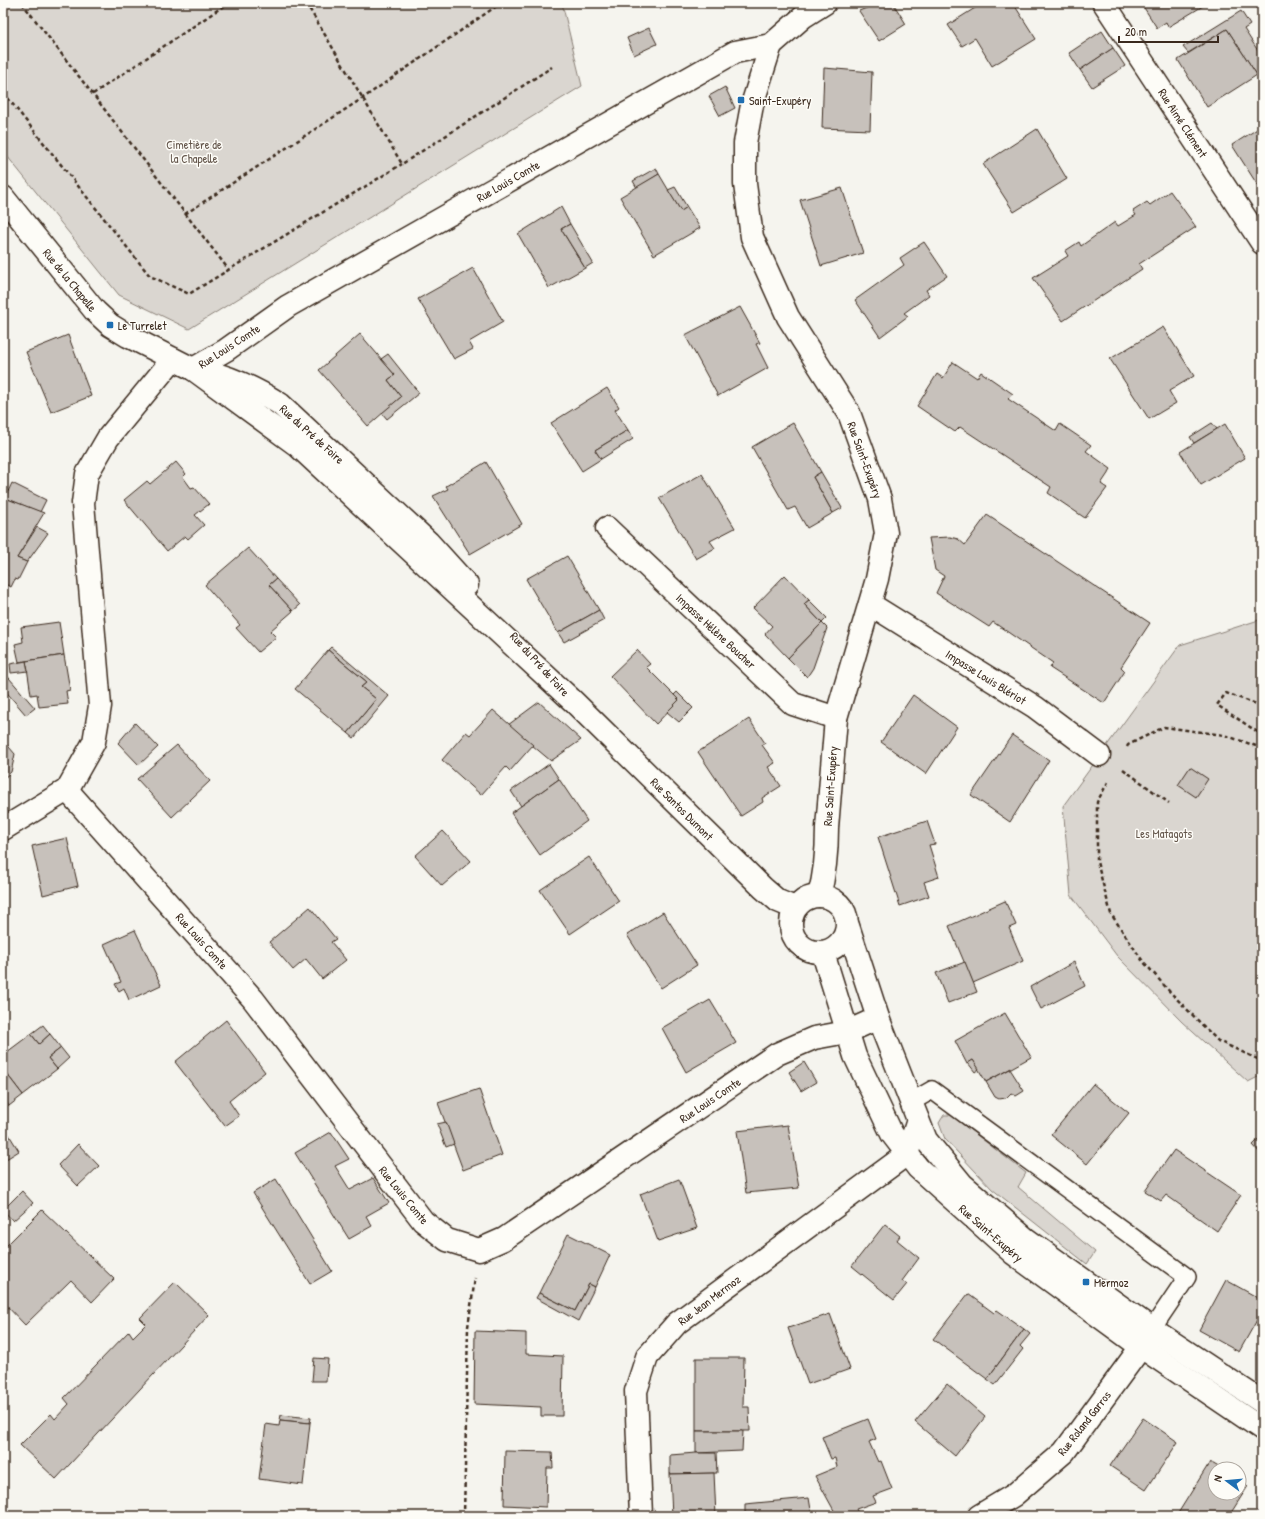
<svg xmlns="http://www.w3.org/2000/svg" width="1265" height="1519" viewBox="0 0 1265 1519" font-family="'Patrick Hand',sans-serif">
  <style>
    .green { fill: #dad6d0; stroke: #8a8077 }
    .building { fill: #c7c1bb; stroke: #3b2a1e }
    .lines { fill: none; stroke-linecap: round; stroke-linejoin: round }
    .service-casing { stroke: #3b2a1e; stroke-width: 20 }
    .minor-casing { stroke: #3b2a1e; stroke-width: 25 }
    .secondary-casing { stroke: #3b2a1e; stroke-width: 25 }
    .path { stroke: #3b2a1e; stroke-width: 2.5; stroke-dasharray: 4 3; stroke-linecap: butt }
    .service { stroke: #fdfcf7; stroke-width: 17 }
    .minor { stroke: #fdfcf7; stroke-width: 22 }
    .secondary { stroke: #fdfcf7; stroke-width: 22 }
    .poi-dot { fill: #1f6fb2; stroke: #fdfcf7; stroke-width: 1.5 }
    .labels { text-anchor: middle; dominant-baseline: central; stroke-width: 3; stroke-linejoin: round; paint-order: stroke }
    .poi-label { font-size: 12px; fill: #3b2a1e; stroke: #fdfcf7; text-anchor: start }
    .street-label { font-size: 12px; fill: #3b2a1e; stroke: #fdfcf7 }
    .park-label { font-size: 12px; fill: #63554a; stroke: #fdfcf7 }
  </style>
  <rect width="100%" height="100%" fill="#f5f4ee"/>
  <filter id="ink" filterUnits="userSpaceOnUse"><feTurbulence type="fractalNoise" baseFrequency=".025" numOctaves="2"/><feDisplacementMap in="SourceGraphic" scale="8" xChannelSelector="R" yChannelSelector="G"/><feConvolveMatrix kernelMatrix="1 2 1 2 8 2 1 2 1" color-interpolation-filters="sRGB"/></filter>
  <g filter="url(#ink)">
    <g class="green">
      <polygon points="3,3 562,3 582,86 189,329 119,295 3,151"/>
      <polygon points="1262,619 1262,1075 1248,1082 1182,1022 1117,956 1071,895 1063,806 1180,645"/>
      <polygon points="944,1115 951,1115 1026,1173 1018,1187 1095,1252 1087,1264 992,1189 945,1139 939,1123"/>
    </g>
    <g class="building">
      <polygon points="879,3 893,3 906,24 879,41 859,11"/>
      <polygon points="983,3 1013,3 1036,39 992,66 975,38 962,46 948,25"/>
      <polygon points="1141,3 1208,3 1168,27 1166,22 1157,28"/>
      <polygon points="1241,11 1250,25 1244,29 1262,57 1262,72 1257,75 1227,29 1188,53 1183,47"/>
      <polygon points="649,28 657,44 634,55 627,38"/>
      <polygon points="1227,29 1257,75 1207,107 1178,60"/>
      <polygon points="1102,31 1113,48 1080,70 1069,53"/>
      <polygon points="1113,48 1125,66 1092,87 1080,70"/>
      <polygon points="824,68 872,72 870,130 822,128"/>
      <polygon points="725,87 735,108 720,116 709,96"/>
      <polygon points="1262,126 1262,192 1232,145"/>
      <polygon points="1037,129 1067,179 1014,212 983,164"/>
      <polygon points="656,168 659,174 637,188 633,181"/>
      <polygon points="659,174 681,211 687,207 700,228 654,255 620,197"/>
      <polygon points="675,187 687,207 681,211 668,190"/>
      <polygon points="842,188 863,253 821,266 800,200"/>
      <polygon points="1170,191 1196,227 1139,264 1142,269 1063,321 1033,278 1068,256 1065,251 1079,242 1081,246 1115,222 1118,226 1136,215 1133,211 1147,202 1150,205"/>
      <polygon points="561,207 570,224 561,229 585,268 549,288 518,234"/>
      <polygon points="570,224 593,263 585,268 561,229"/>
      <polygon points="924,242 947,276 926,290 929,295 904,313 908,316 880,337 855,300 904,265 900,258"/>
      <polygon points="473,268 503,322 469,342 473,349 454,359 418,299"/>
      <polygon points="740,307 760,343 756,344 768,368 718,396 685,335"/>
      <polygon points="1163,327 1194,376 1169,391 1176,403 1149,419 1110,359"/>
      <polygon points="360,334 395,375 388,380 401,397 368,426 319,370"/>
      <polygon points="68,335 91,396 51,412 26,352"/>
      <polygon points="388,354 419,393 387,419 382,413 401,397 388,380 395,375 381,359"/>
      <polygon points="953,362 977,378 981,372 1013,394 1008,399 1056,431 1060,424 1091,445 1086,451 1111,469 1101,484 1107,488 1085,518 1048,493 1051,487 960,427 955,432 917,406 937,374 943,378"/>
      <polygon points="607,388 619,407 615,410 628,430 595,450 601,459 582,471 551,423"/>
      <polygon points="793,423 821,472 813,477 833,513 807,528 795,507 788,510 752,447"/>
      <polygon points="1212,423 1217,429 1194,443 1190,437"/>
      <polygon points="1225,424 1245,458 1201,485 1180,452"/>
      <polygon points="628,430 633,439 601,459 595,450"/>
      <polygon points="176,462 186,474 183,477 191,488 194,487 209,504 195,515 204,525 188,539 185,536 167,551 124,500 147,481 150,484"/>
      <polygon points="486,462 522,524 470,554 433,496 448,489 446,486"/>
      <polygon points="821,472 842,508 833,513 813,477"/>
      <polygon points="702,474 735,528 710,541 715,548 696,559 659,498"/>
      <polygon points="12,483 46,500 40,512 5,498"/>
      <polygon points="5,498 44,513 17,558 27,562 18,580 15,579 11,587 3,583 3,501"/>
      <polygon points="987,515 1150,623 1121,667 1125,671 1104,703 1050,668 1053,663 993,622 989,627 936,593 944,576 935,570 929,538 950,537 958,539 965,545"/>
      <polygon points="37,527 48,533 27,562 17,558"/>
      <polygon points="248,548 276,579 269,585 293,611 270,631 276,637 258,652 236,628 240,625 205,585"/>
      <polygon points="567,556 599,610 558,633 526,579"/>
      <polygon points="785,575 809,600 804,604 822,623 788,658 765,634 772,626 753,608"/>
      <polygon points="276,579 300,605 293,611 269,585"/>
      <polygon points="809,600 827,618 822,623 804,604"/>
      <polygon points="599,610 604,620 564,642 558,633"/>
      <polygon points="59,622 64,655 19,662 15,644 23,642 21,627"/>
      <polygon points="822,623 827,628 813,668 807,677 788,658"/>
      <polygon points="331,647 389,696 354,738 348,733 376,699 361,687 367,682 328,650"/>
      <polygon points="328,650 367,682 361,687 376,699 348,733 295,689"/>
      <polygon points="637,650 650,664 646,667 679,700 656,724 610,676"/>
      <polygon points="64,655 70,690 66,691 68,704 39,707 37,694 31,695 26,661"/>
      <polygon points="26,661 28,671 11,673 10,664"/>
      <polygon points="3,671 35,708 26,715 3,688"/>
      <polygon points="677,692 693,708 679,722 667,712 679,700 674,695"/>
      <polygon points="913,695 957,727 926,774 881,742"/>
      <polygon points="539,702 581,740 551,761 508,725"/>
      <polygon points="493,710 533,745 510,771 506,767 481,795 442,760 466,732 470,735"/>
      <polygon points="749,719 765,743 762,745 775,763 768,767 781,786 762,798 763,802 741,816 698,752"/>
      <polygon points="135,723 158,747 139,765 118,743"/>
      <polygon points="1012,735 1049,760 1010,822 971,795"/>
      <polygon points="3,740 15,754 11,772 3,779"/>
      <polygon points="177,745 210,781 172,817 137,779"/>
      <polygon points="549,764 559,779 521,806 511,791"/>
      <polygon points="1190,767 1208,779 1196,797 1178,785"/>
      <polygon points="559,779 587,821 540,855 511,813"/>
      <polygon points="927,821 935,844 929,845 939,877 924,882 929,896 900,906 878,837"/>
      <polygon points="443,831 471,861 442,886 415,856"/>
      <polygon points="67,838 78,886 43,895 32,846"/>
      <polygon points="589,857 619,901 570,934 540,890"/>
      <polygon points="1005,901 1016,925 1009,928 1023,961 973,983 949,926"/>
      <polygon points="310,907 336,939 331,942 346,960 322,979 306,959 293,970 269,942"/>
      <polygon points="663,912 697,965 661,988 627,935"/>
      <polygon points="135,930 161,985 129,1000 124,988 119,991 115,984 121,982 104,944"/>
      <polygon points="965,962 977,992 948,1003 936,973"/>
      <polygon points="1074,962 1085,986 1041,1009 1030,987"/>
      <polygon points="710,1000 736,1043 686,1072 662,1028"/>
      <polygon points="1005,1013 1031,1057 986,1082 973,1060 967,1064 955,1041"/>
      <polygon points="226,1020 265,1072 229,1101 239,1116 225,1126 175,1062"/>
      <polygon points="43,1025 50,1034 39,1044 31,1034"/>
      <polygon points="31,1034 39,1044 50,1034 61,1048 48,1058 57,1069 23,1095 3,1069 3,1055"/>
      <polygon points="61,1048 69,1058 57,1069 48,1058"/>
      <polygon points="973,1060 979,1069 975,1072 968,1063"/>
      <polygon points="804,1062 816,1082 801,1091 789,1072"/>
      <polygon points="3,1069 23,1095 9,1106 3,1097"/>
      <polygon points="1010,1069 1024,1091 1016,1096 1011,1093 1006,1098 999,1099 995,1097 986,1082"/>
      <polygon points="1093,1084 1129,1113 1087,1164 1051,1135"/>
      <polygon points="479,1089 502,1155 463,1170 438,1103"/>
      <polygon points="446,1122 454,1144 446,1147 437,1124"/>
      <polygon points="3,1125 19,1151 3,1161"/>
      <polygon points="788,1125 799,1188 746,1193 737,1131"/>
      <polygon points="331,1132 349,1159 335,1166 350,1190 373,1178 389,1203 366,1216 372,1226 349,1239 295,1153"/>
      <polygon points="1262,1136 1262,1155 1253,1145"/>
      <polygon points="78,1144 99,1166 78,1186 58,1165"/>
      <polygon points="1174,1150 1241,1195 1217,1231 1166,1195 1161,1201 1145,1191"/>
      <polygon points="276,1179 332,1271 310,1284 253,1193"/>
      <polygon points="679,1179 697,1228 658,1241 640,1194"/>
      <polygon points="22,1191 33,1203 13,1221 3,1210"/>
      <polygon points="42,1210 114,1279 92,1302 71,1280 25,1325 3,1302 3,1249"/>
      <polygon points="885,1224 900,1236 897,1240 919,1258 902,1281 907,1284 894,1300 852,1266"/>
      <polygon points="568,1234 610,1255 595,1287 589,1284 575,1311 539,1293"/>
      <polygon points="1226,1280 1262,1300 1262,1311 1239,1352 1199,1330"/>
      <polygon points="175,1282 209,1315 56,1479 20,1445 51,1414 55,1419 69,1404 64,1398 129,1331 133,1337 146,1324 140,1318"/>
      <polygon points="589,1284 595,1287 578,1321 536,1298 539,1293 575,1311"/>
      <polygon points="968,1294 994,1313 997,1310 1024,1329 987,1379 933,1339"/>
      <polygon points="830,1314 850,1369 808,1384 788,1328"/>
      <polygon points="1024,1329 1030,1334 1020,1346 1023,1349 995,1385 987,1379"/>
      <polygon points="475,1331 526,1333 526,1354 563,1356 562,1416 541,1416 541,1407 474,1404"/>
      <polygon points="314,1358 328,1359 326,1381 312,1381"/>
      <polygon points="696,1358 744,1358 743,1407 749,1407 750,1431 696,1431"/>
      <polygon points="947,1384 985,1417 955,1456 915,1422"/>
      <polygon points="281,1415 311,1418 310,1423 280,1420"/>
      <polygon points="1143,1418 1178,1442 1146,1490 1110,1466"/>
      <polygon points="868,1419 876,1439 869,1442 878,1462 881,1461 892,1489 873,1496 876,1502 856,1509 858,1513 852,1516 837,1516 815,1476 837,1467 835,1458 831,1459 822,1437"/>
      <polygon points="280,1420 310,1423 303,1485 259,1479 266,1424 279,1426"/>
      <polygon points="696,1431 743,1431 742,1451 696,1453"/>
      <polygon points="505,1451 552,1452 553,1468 547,1468 546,1507 504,1505"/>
      <polygon points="696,1453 716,1453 717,1473 670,1474 670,1455"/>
      <polygon points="1210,1462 1222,1469 1215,1469 1215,1493 1239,1493 1239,1480 1248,1486 1229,1516 1178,1516 1177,1515"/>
      <polygon points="714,1473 716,1516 672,1516 670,1474"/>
      <polygon points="809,1498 812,1516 745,1516 745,1504"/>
    </g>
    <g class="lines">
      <defs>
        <polyline id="service" points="911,1102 932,1090 1187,1277 1152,1329"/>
        <g id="minor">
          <polyline points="1104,3 1262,243"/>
          <path d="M 771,45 L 752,105 L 745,143 L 745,184 L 752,237 L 788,317 L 849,413 L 880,499 L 886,533 L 877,579 L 836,718 L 827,828 C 827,851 825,874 819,896"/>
          <polyline points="193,369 226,350 288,306 735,52 771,45 803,17 825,3"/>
          <polyline points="607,528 793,704 836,718"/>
          <polyline points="870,604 1035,707 1099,755"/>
          <polyline points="67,790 253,999 423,1221 447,1240 479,1250 504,1239 777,1054 814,1038 847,1032 878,1018"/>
          <polyline points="3,829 67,790 94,742 100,706 83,503 87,474 108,438 173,359"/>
          <polyline points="641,1516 636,1391 647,1357 677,1323 907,1154 918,1120"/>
          <polyline points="979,1516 1014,1495 1064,1452 1141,1347 1151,1330"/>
        </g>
        <g id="secondary">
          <polyline points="3,197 95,311 110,325 128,336 193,369 297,445 574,702 763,888 778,901 795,908"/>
          <path d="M 204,371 C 232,377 256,389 280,404 L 428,542 L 467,585"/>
          <circle cx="819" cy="924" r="28"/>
          <polyline points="848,926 878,1018 926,1140 962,1184 1026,1239 1152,1329 1262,1402"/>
          <polyline points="823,953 855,1056 892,1134 918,1168 1014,1254 1141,1347 1262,1429"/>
        </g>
      </defs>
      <use href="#service" class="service-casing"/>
      <use href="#minor" class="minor-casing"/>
      <use href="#secondary" class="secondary-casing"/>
      <g class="path">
        <polyline points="22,3 229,270"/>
        <polyline points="306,3 402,164 552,67"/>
        <polyline points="3,92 150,276 189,294 402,164"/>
        <polyline points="93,94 228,3"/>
        <polyline points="185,214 363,98 501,3"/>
        <polyline points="1262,706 1226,693 1217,705 1262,735"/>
        <polyline points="1127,747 1128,745 1164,727 1224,735 1262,748"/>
        <polyline points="1123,769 1169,803"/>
        <polyline points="1108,782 1097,802 1097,862 1111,914 1142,960 1170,992 1218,1041 1262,1061"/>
        <polyline points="464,1516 468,1327 475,1278"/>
      </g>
      <use href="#service" class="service"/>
      <use href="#minor" class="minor"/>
      <use href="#secondary" class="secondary"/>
    </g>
  </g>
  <g class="poi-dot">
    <rect x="737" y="96" width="8" height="8" rx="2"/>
    <rect x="106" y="321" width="8" height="8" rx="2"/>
    <rect x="1082" y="1278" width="8" height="8" rx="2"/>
  </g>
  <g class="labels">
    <g class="poi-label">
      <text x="749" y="100">Saint-Exupéry</text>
      <text x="118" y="325">Le Turrelet</text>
      <text x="1094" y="1282">Mermoz</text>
    </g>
    <g class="street-label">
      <text transform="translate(1183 123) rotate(57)">Rue Aimé Clément</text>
      <text transform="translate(508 181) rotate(-30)">Rue Louis Comte</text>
      <text transform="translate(70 280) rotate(51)">Rue de la Chapelle</text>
      <text transform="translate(229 346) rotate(-33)">Rue Louis Comte</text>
      <text transform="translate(312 434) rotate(42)">Rue du Pré de Foire</text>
      <text transform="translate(865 460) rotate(70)">Rue Saint-Exupéry</text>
      <text transform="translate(716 631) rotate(43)">Impasse Hélène Boucher</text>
      <text transform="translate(540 664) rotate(48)">Rue du Pré de Foire</text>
      <text transform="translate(986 677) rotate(32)">Impasse Louis Blériot</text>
      <text transform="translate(830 786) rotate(-86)">Rue Saint-Exupéry</text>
      <text transform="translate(682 809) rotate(45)">Rue Santos Dumont</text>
      <text transform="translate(202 941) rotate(48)">Rue Louis Comte</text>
      <text transform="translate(710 1100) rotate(-34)">Rue Louis Comte</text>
      <text transform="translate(404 1195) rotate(51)">Rue Louis Comte</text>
      <text transform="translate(991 1233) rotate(41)">Rue Saint-Exupéry</text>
      <text transform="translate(709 1300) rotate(-37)">Rue Jean Mermoz</text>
      <text transform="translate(1084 1423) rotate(-52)">Rue Roland Garros</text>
    </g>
    <g class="park-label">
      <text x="194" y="144">Cimetière de<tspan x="194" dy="14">la Chapelle</tspan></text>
      <text x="1164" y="833">Les Matagots</text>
    </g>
  </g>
  <rect width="1265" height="1519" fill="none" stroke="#fdfcf7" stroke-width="16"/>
  <rect x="8" y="8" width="1249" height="1503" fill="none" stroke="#3b2a1e" stroke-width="1.5" filter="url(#ink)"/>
  <g transform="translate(1227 1481) rotate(286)"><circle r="19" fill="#fdfcf7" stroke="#afa8a0"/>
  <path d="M0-3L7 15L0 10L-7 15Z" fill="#1f6fb2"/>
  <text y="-6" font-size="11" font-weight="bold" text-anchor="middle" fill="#3b2a1e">N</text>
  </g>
  <path d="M1119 36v6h99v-6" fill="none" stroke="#3b2a1e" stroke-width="2"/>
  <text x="1125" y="36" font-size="12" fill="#3b2a1e" stroke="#fdfcf7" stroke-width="3" paint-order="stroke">20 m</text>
</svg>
